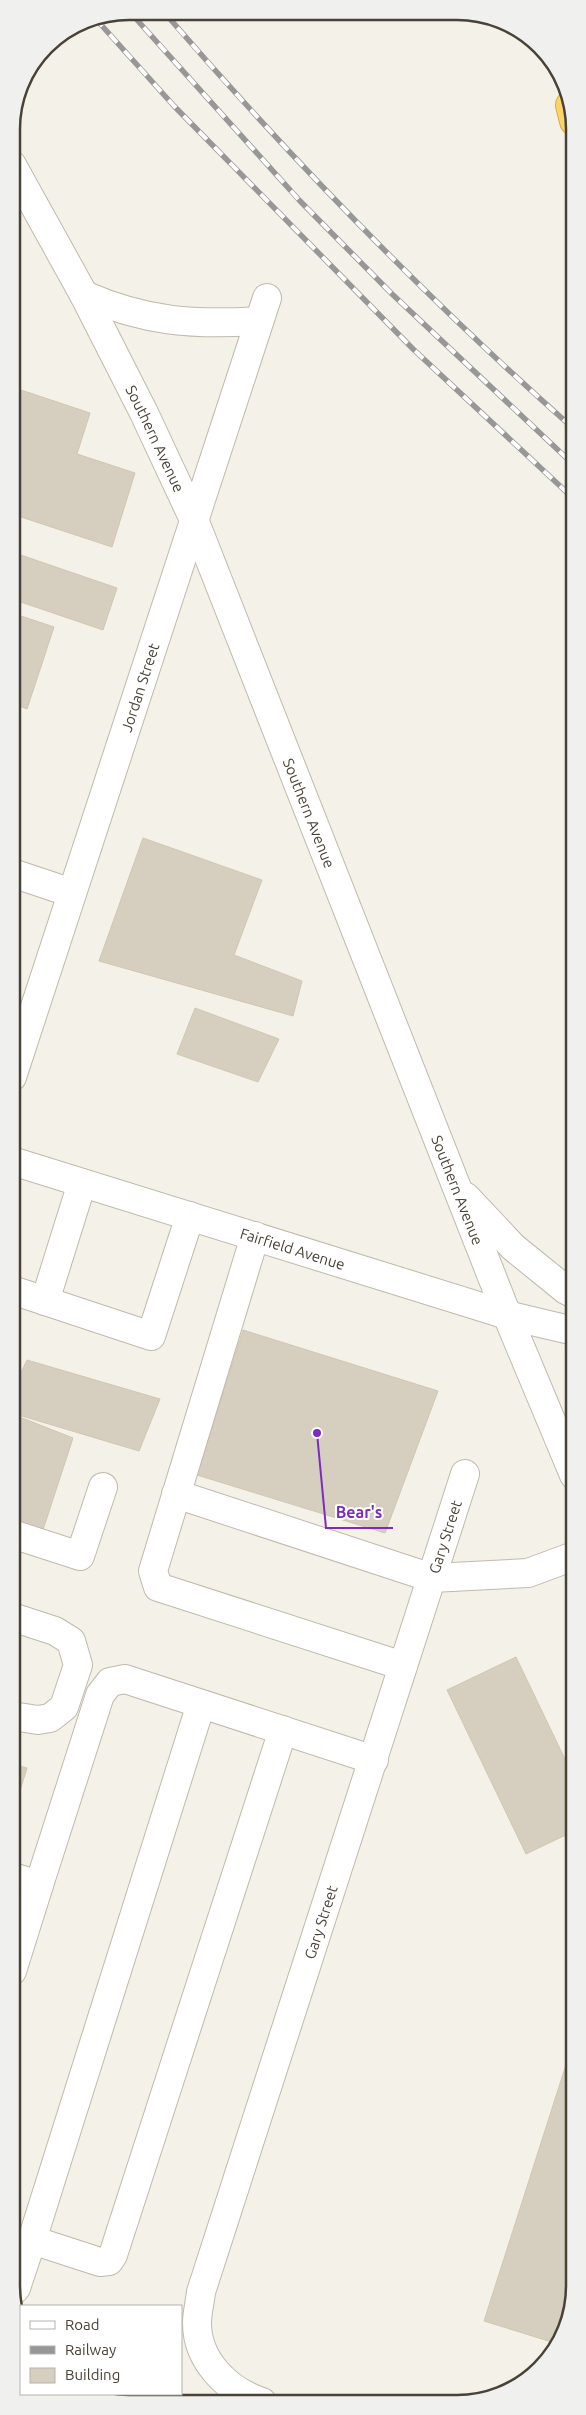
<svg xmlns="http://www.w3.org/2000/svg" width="586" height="2415" viewBox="0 0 586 2415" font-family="Ubuntu,sans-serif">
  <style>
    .building { fill: #d6cebe; stroke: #d1c6b1 }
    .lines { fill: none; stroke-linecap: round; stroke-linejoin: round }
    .minor-casing { stroke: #c0baab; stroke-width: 30 }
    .highway-casing { stroke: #deaa38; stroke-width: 30 }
    .minor { stroke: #fff; stroke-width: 28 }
    .highway { stroke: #fed46a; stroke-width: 28 }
    .rail-casing { stroke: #979797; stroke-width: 5.5 }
    .rail { stroke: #fff; stroke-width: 4; stroke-dasharray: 11; stroke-linecap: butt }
    .labels { text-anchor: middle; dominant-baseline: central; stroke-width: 4; stroke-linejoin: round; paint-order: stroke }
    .street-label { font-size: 15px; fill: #484237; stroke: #fff }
    .rim { fill: none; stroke: #484237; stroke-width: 2.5 }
    .leader { fill: none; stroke: #7b2cbf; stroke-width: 2 }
    .callout-dot { fill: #7b2cbf; stroke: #fff; stroke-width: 2 }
    .callout-label { font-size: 16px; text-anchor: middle; font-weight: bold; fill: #7b2cbf; stroke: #fff; stroke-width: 4; stroke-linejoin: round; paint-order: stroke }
  </style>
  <rect width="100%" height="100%" fill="#f4f1e8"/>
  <g class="building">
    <polygon points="12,387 90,413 77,454 135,473 112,547 12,514"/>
    <polygon points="12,552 117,588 103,630 12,599"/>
    <polygon points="12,613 54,627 27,709 12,703"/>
    <polygon points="143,838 262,880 234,955 302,981 293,1016 99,961"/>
    <polygon points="12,896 19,898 12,922"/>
    <polygon points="195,1008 279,1039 258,1082 177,1054"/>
    <polygon points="243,1330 438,1391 385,1533 197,1475"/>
    <polygon points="27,1360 160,1399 139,1451 12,1413 12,1391"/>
    <polygon points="12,1414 73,1438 42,1533 12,1523"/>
    <polygon points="516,1657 574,1778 574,1831 526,1854 447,1690"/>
    <polygon points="12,1764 27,1768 12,1817"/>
    <polygon points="572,2046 574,2047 575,2293 565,2333 558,2344 484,2321"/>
  </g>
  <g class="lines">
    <defs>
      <g id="minor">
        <path id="s1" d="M 12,165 L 84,295 L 144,413 L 195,522 L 507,1315 L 574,1475"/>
        <path d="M 84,295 C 146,322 193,325 259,321"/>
        <polyline points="12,873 72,893"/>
        <path id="s2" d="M 12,1077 L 267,298"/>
        <path id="s3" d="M 12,1161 L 507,1315 L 574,1331"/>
        <polyline points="466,1197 513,1247 566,1290 574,1294"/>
        <polyline points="255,1236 153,1571 158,1587 403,1666"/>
        <polyline points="12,1290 151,1336 190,1216"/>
        <polyline points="45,1301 82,1183"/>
        <polyline points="176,1494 432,1578 528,1573 574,1556"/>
        <polyline points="12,1534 80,1556 103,1487"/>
        <polyline points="12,1617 55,1631 71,1641 78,1665 64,1707 50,1718 38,1720 12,1716"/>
        <polyline points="12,1877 39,1885 100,1695 110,1682 125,1679 374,1760"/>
        <polyline points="12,1971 39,1885"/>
        <polyline points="32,2240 100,2262 109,2261 113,2255 283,1730"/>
        <polyline points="12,2292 16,2288 32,2240 201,1704"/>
        <path id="s4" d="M 262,2402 C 228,2391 197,2361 197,2323 C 197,2313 200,2302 201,2292 L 465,1474"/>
      </g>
      <polyline id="highway" points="570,105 574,121"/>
    </defs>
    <use href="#minor" class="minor-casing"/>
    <use href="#highway" class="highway-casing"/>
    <use href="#minor" class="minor"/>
    <use href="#highway" class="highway"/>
    <defs>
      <g id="rail">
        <polyline points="129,11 300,201 392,294 574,465"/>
        <path d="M 163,11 C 291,159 428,300 574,429"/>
        <polyline points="95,18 174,106 413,349 574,499"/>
      </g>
    </defs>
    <use href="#rail" class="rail-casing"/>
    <use href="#rail" class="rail"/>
  </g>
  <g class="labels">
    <g class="street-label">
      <text stroke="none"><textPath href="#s1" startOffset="309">Southern Avenue</textPath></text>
      <text stroke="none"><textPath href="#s2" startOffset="410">Jordan Street</textPath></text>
      <text stroke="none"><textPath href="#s1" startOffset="714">Southern Avenue</textPath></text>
      <text stroke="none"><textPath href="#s1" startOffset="1119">Southern Avenue</textPath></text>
      <text stroke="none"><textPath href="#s3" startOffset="294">Fairfield Avenue</textPath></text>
      <text stroke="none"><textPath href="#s4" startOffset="934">Gary Street</textPath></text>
      <text stroke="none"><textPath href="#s4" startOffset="529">Gary Street</textPath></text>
    </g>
  </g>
  <path d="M0 0H586V2415H0ZM129 20H457A109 109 0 0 1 566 129V2286A109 109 0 0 1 457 2395H129A109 109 0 0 1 20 2286V129A109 109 0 0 1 129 20Z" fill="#f0f0ef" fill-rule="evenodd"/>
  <path class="rim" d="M129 20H457A109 109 0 0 1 566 129V2286A109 109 0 0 1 457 2395H129A109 109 0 0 1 20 2286V129A109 109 0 0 1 129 20Z"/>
  <path class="leader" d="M317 1433L326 1528H393"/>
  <circle class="callout-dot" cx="317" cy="1433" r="5"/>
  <g class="callout-label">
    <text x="359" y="1518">Bear's</text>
  </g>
  <rect x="20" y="2305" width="162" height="90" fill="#ffffff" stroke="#b6b3af"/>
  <rect x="30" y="2321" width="25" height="8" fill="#ffffff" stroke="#b6b3af"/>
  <text x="65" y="2330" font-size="15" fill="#484237">Road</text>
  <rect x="30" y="2346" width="25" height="8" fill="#979797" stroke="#b6b3af"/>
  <text x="65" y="2355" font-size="15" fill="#484237">Railway</text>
  <rect x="30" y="2368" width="25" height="15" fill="#d6cebe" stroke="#b6b3af"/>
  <text x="65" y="2380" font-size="15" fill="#484237">Building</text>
</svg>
